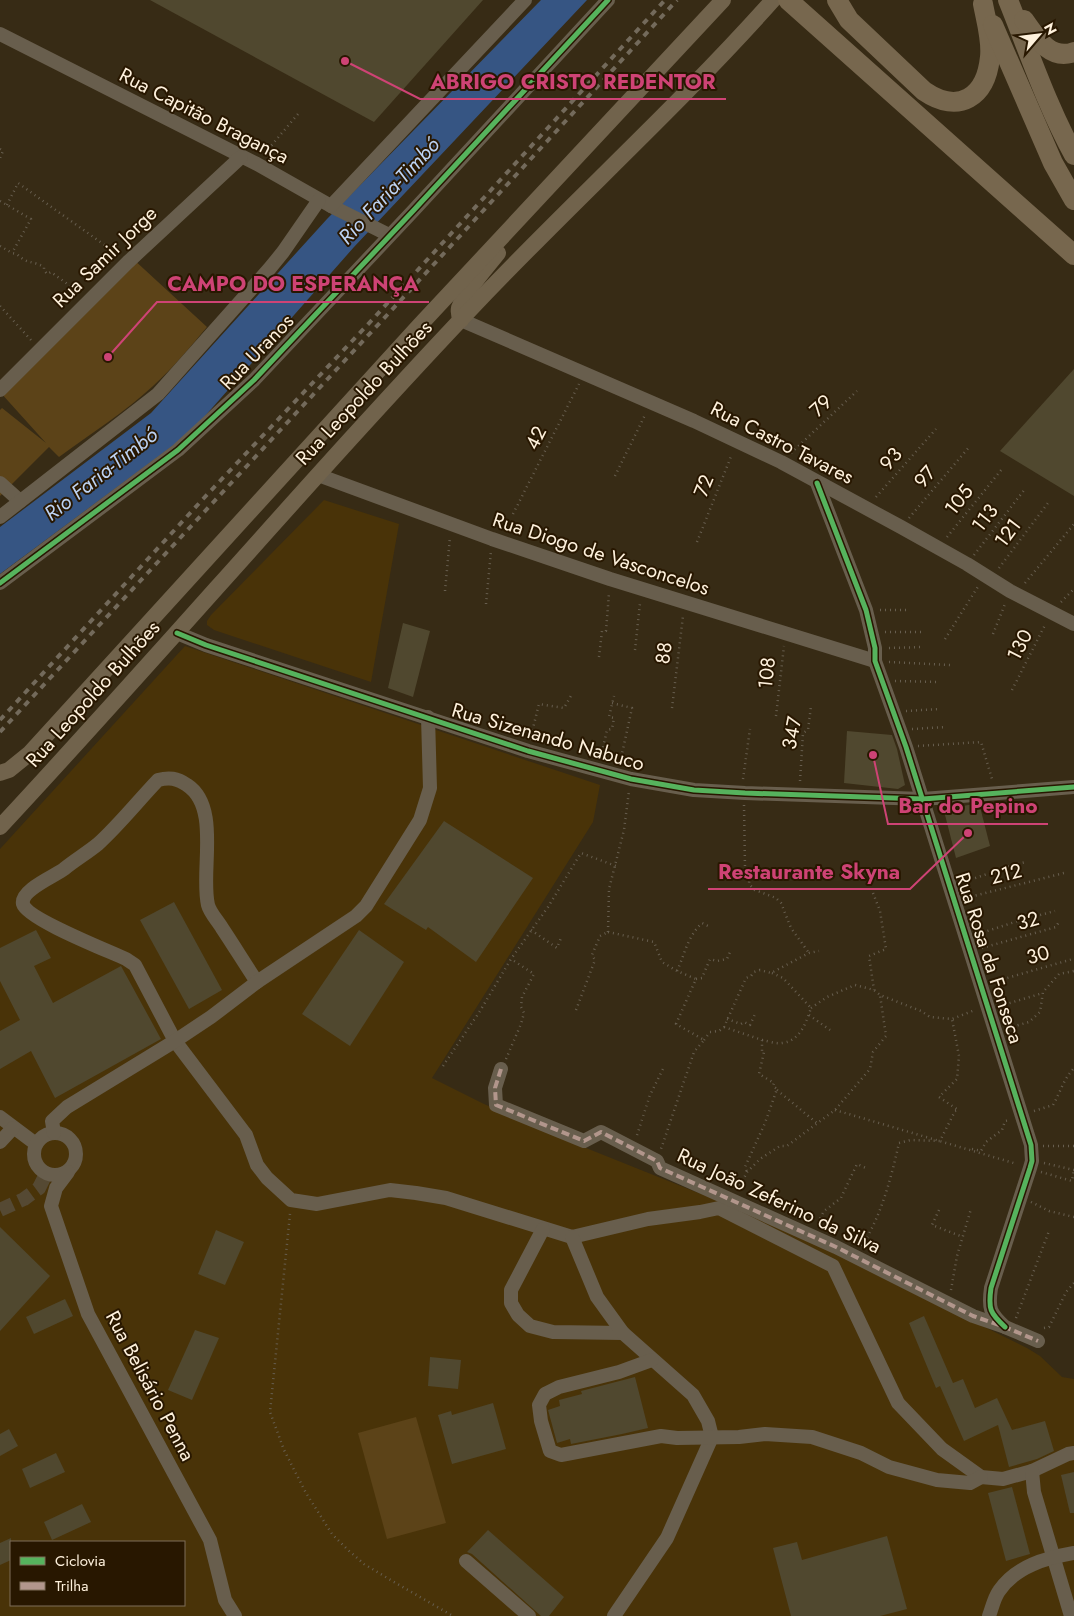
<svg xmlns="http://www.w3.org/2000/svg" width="1074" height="1616" viewBox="0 0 1074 1616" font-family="Jost,sans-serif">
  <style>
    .built { fill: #493308; fill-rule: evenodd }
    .green { fill: #5c4318 }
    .water { fill: #365583 }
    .building { fill: #50482f }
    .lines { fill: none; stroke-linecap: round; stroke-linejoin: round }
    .minor-tunnel { stroke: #554933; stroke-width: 14; stroke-dasharray: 14 7; stroke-linecap: butt }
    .path { stroke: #675e4f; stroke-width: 2.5; stroke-dasharray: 1 4; stroke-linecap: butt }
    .minor { stroke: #685e4d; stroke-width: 14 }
    .major { stroke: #71634c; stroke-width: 16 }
    .highway { stroke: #77674e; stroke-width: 20 }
    .rail { stroke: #736a5b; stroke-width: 4; stroke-dasharray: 6 6; stroke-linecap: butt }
    .quiet { stroke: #b2968c; stroke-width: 4; stroke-dasharray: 8 4; stroke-linecap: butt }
    .cycleway-casing { stroke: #281700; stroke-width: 8 }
    .cycleway { stroke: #56b35d; stroke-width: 5 }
    .labels { text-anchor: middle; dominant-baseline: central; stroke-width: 4; stroke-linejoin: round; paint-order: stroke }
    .street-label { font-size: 20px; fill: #fef1dc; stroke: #281700 }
    .water-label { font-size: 21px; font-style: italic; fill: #bdd3f3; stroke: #281700 }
    .leader { fill: none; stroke: #ce4375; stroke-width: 2 }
    .callout-dot { fill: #ce4375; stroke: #281700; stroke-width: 2 }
    .callout-label { font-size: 21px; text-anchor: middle; font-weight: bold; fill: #ce4375; stroke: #281700; stroke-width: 4; stroke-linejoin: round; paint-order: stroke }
  </style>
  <rect width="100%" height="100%" fill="#372b15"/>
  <g class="built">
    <polygon points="324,500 399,524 371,682 214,630 207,625 207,621 211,615"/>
    <path d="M 185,646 L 600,785 L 593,822 L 432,1078 L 484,1104 L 581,1146 L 776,1224 L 1027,1348 L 1040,1356 L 1062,1377 L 1074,1379 L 1074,1616 L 0,1616 L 0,849 ZM 11,1542 L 184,1542 L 184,1605 L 11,1605 Z"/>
  </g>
  <g class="green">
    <path d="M 132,258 L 207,327 C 190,347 173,368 153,386 C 124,413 90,434 59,457 L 49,447 L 0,496 L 0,410 L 2,408 L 46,443 L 0,392 Z"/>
    <polygon points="416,1417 446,1523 387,1539 358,1433"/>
  </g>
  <polygon class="water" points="541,0 587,0 354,247 190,433 0,574 0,527 151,413 327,219"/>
  <g class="building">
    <polygon points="150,0 483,0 374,122"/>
    <polygon points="1074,369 1074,496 1000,451"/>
    <polygon points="403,623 430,631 413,697 388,688"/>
    <polygon points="847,731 892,735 897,749 905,785 898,789 844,783"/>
    <polygon points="979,803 990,846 956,858 944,811 947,809"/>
    <polygon points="444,821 533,878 476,962 428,927 426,930 384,904"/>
    <polygon points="174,902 222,990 189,1009 140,920"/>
    <polygon points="36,930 51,958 34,966 53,1003 121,966 161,1039 55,1098 31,1051 0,1069 0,1031 20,1020 0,981 0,948"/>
    <polygon points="359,930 404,962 350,1046 302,1014"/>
    <polygon points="0,1227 50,1276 0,1331"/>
    <polygon points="216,1230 244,1242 225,1285 198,1274"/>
    <polygon points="65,1299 73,1316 34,1334 26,1317"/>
    <polygon points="924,1316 953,1383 963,1379 975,1408 997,1398 1012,1430 1045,1421 1054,1451 1037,1459 1009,1467 998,1425 964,1441 940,1386 936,1388 909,1323"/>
    <polygon points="195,1330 219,1338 192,1400 168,1390"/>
    <polygon points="430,1357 461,1360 458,1389 428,1386"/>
    <polygon points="635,1377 648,1428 622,1434 571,1444 570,1439 557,1443 548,1410 560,1406 559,1400 582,1394 581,1391"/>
    <polygon points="493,1403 506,1449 452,1464 438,1415 451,1411 452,1415"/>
    <polygon points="9,1429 18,1446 0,1456 0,1434"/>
    <polygon points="56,1453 65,1472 30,1488 22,1469"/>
    <polygon points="1074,1472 1074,1513 1070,1513 1061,1475"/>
    <polygon points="1012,1487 1030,1554 1006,1561 988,1493"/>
    <polygon points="82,1504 91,1522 52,1540 44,1522"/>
    <polygon points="488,1530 564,1597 549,1616 541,1616 472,1554 467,1552"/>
    <polygon points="887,1536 907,1609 880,1616 791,1616 773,1548 797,1542 802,1560"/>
    <polygon points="11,1538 11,1560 0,1565 0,1543"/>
  </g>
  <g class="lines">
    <polyline class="minor-tunnel" points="0,1210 24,1199 39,1188 46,1174"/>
    <g class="path">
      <polyline points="0,149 3,151 0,158"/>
      <polyline points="265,153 298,114"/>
      <polyline points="0,201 31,219 12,253"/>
      <polyline points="7,205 18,183 117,254"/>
      <path d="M 0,246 L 12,253 L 17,254 C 28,265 32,260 44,267 L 44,270 L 47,274 L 51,272 L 80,293"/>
      <polyline points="0,306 31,340"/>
      <polyline points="791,453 857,391"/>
      <polyline points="615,476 645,415"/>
      <polyline points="876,497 936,429"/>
      <polyline points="513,514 579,384"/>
      <polyline points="909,518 970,446"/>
      <polyline points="947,537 1002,469"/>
      <polyline points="697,542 732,454"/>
      <polyline points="974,555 1025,489"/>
      <polyline points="999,568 1048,503"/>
      <polyline points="1025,583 1074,524"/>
      <polyline points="445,591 450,537"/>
      <polyline points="1061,602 1074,589"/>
      <polyline points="486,604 491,551"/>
      <polyline points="880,610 907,610"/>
      <polyline points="885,632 924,632"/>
      <polyline points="993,634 1005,604"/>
      <polyline points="945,639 979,585"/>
      <polyline points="889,648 923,647"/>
      <polyline points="635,650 640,603"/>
      <polyline points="599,657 602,631 606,631 609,593"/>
      <polyline points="889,662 951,665"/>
      <polyline points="895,681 940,682"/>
      <polyline points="1012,690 1045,625"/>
      <polyline points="612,703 632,708 620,763"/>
      <polyline points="672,708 683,616"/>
      <polyline points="906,711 939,709"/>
      <polyline points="776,716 784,646"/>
      <polyline points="912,729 946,727"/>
      <polyline points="530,740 539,704 564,708 572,694"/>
      <polyline points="918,746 981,742 992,779"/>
      <polyline points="601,757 607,730 612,729 614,718 609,717 614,696"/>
      <polyline points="743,779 750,729"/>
      <polyline points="800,781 803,733 808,730 811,706"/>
      <polyline points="744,805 745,868 750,870 749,884 755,890 776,898 781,903 791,928 809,953"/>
      <polyline points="961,883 1013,865 1026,862"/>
      <polyline points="873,893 880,911 886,949 869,956 874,990"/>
      <polyline points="966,898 1064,873"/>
      <polyline points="531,930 557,948 561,938"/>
      <polyline points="608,932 654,942 662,962 677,971 696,979 676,1024 704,1040 694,1052 661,1149"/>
      <polyline points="608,932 609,889 624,830 629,791"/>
      <polyline points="978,934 1018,921 1055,911"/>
      <polyline points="982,948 1056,927 1060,920"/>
      <path d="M 677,971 C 685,954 687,937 702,923 L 708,926"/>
      <polyline points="772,973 783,978 811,1008"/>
      <polyline points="696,979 702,978 710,959 717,961 727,959 730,952"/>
      <polyline points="993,982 1073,959"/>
      <polyline points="1000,1006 1043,993"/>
      <polyline points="811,1008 827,997 855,985 874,990 880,995 921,1011 930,1017 952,1019 975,1010"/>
      <polyline points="576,1010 595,960 592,955 600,936 608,932"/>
      <polyline points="809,1015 830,1030"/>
      <polyline points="727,1019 741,1024 744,1022 750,1025 755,1014"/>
      <polyline points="724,1027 762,1040 762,1052 764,1052 759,1074 774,1083 773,1086 777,1089 765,1123 745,1167 747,1172"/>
      <polyline points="1008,1028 1029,1022 1040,1012 1043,992 1059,974 1074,971"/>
      <polyline points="704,1040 710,1032 719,1031 724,1027 746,978 751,976 754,972 760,970 771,973 809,953 819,951"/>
      <path d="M 762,1040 C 768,1041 776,1044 782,1043 C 800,1041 806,1023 811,1008"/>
      <polyline points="506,1059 521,1024 524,1013 521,1007 522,997 534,974 511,959"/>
      <polyline points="443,1066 480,1011 511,959 548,907 581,853 616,866"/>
      <polyline points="777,1090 818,1124"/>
      <polyline points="835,1110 1017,1164"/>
      <path d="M 1034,1111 L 1053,1105 C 1061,1091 1063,1080 1074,1068"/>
      <polyline points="637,1135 650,1095 663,1069"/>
      <polyline points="1043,1146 1074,1146"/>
      <polyline points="972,1149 981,1151 986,1142 1002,1130 1005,1121 1010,1120"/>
      <polyline points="1044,1163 1074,1170"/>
      <polyline points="1041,1172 1072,1181 1074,1170"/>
      <polyline points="738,1190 747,1172 760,1159 780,1146 787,1146 835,1110 870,1069 873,1052 886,1036 880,995"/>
      <polyline points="1031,1202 1049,1211 1074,1217"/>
      <polyline points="939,1210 932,1225 963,1237"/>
      <polyline points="290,1214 270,1412 284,1450 306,1493 332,1534 348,1550 364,1564 389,1579 453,1616"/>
      <polyline points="818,1223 824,1211 841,1198 857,1164 866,1168"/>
      <path d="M 862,1246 C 881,1216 891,1179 899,1143 L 911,1140 L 940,1141 L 955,1111 L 958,1110 L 939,1097 L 957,1079 L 959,1056 L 952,1019"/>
      <polyline points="951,1290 957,1256 971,1209"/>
      <polyline points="1016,1318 1049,1231"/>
      <polyline points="1044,1328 1049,1327 1066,1292 1074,1283"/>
    </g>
    <g class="minor">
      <polyline points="0,34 257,164 331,206 389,235"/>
      <polyline points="331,206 525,0"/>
      <polyline points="461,320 694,421 781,462 901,527 967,564 1010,591 1074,624"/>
      <polyline points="0,390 128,262 241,157"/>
      <polyline points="318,475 492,539 610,579 875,661"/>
      <polyline points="0,483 20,501"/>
      <path d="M 817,483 L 866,610 L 875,648 L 875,661 L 906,747 L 1031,1145 L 1032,1161 L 1030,1168 L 991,1288 C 988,1309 990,1313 1005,1327"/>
      <polyline points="0,517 158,394 270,268 283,252 319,200"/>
      <polyline points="0,583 178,450 254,380 413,211 608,0"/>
      <polyline points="177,633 206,645 528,751 631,779 694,790 745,793 923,799 1074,787"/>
      <path d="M 257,982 C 245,964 234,946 222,928 C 218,921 210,913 208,905 C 200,872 221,807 187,785 C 177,778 169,777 158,780 C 138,801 119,825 98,844 C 87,853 75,860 64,869 C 55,876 20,890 23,904 C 27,919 109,951 126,959 L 135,965 L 175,1041 L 246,1135 L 257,1165 L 267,1178 L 291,1200 L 317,1204 L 390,1190 L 416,1193 L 446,1198 L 572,1237 L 648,1219 L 700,1212 L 719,1208 L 833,1266 L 898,1403 L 942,1449 L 981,1477 L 1003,1479 L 1032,1471 L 1068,1454 L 1074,1453"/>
      <polyline points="501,1069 495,1088 496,1105 584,1141 601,1132 657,1161 660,1168 836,1247 973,1316 1005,1327 1038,1341"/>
      <polyline points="0,1117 36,1144"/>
      <circle cx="55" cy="1154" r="21"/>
      <polyline points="54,1133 52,1121 67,1107 175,1041 211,1017 257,982 356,916 366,906 420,820 430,788 428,717"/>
      <polyline points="0,1142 13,1128"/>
      <polyline points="68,1172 56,1188 51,1206 88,1314 210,1540 225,1600 235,1616"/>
      <polyline points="543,1229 511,1290 511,1303 518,1315 530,1326 553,1332 623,1333"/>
      <polyline points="572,1237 597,1297 623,1333 693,1395 708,1421 712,1437 667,1538 614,1616"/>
      <polyline points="652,1360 619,1372 559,1387 545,1394 539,1405 541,1421 550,1451 561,1455 661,1436 677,1438 739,1437 765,1434 812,1437 861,1453 889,1467 937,1480 970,1483 981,1477"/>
      <polyline points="1032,1471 1034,1492 1071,1616"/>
      <polyline points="466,1561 529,1616"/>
      <path d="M 989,1616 C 992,1608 994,1598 999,1591 C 1016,1566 1046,1558 1074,1553"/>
    </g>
    <g class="major">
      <path d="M 461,320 C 459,316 458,313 459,308 C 465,291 487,267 498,253"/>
      <polyline points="0,773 9,770 30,753 419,326 723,0"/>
      <path d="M 0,827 C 164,651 320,467 486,293 C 581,194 682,102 773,0"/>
    </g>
    <g class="highway">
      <polyline points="788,0 1074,255"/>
      <path d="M 837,0 L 849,20 L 924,91 C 959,115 986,97 990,57 C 992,40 986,20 983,4"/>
      <path d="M 1008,0 C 1029,52 1047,106 1074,155"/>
      <path d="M 1024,20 C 1036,37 1050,61 1074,52"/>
      <polyline points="993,25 1053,163 1074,200"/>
    </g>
    <g class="rail">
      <polyline points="0,720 203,499 372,320 665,0"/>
      <polyline points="0,732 401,300 677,0"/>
    </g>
    <polyline class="quiet" points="501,1069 495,1088 496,1105 584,1141 601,1132 657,1161 660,1168 836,1247 973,1316 1005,1327 1038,1341"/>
    <defs>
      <g id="cycleway">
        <path d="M 817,483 L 866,610 L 875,648 L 875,661 L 906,747 L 1031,1145 L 1032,1161 L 1030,1168 L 991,1288 C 988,1309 990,1313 1005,1327"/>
        <polyline points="0,583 178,450 254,380 413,211 608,0"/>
        <polyline points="177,633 206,645 528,751 631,779 694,790 745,793 923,799 1074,787"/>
      </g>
    </defs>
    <use href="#cycleway" class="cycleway-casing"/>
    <use href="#cycleway" class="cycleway"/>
  </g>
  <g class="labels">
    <g class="street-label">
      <text transform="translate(204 116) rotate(27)">Rua Capitão Bragança</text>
      <text transform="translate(105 257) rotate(-44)">Rua Samir Jorge</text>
      <text transform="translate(257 352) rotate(-46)">Rua Uranos</text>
      <text transform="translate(364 393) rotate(-47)">Rua Leopoldo Bulhões</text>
      <text transform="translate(821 406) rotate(-43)">79</text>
      <text transform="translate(536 438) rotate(-63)">42</text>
      <text transform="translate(782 443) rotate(27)">Rua Castro Tavares</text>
      <text transform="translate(891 459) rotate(-49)">93</text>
      <text transform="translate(925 477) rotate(-49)">97</text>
      <text transform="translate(704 486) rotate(-68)">72</text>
      <text transform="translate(959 500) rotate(-51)">105</text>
      <text transform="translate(985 518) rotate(-52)">113</text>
      <text transform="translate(1008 533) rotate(-53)">121</text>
      <text transform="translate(601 554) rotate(18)">Rua Diogo de Vasconcelos</text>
      <text transform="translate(1020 645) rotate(-63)">130</text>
      <text transform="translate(664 653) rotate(-83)">88</text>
      <text transform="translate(767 673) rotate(-84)">108</text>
      <text transform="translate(93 694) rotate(-48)">Rua Leopoldo Bulhões</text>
      <text transform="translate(792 733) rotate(-79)">347</text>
      <text transform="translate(548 737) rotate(16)">Rua Sizenando Nabuco</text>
      <text transform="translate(1006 874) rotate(-14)">212</text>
      <text transform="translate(1028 921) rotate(-16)">32</text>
      <text transform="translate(1038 955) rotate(-16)">30</text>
      <text transform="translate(989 958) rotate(72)">Rua Rosa da Fonseca</text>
      <text transform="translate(779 1201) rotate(25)">Rua João Zeferino da Silva</text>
      <text transform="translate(150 1386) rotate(62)">Rua Belisário Penna</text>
    </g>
    <g class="water-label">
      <text transform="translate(389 191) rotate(-47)">Rio Faria-Timbó</text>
      <text transform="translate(101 474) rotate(-38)">Rio Faria-Timbó</text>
    </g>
  </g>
  <path class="leader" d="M345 61L420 99H726M108 357L157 302H429M873 755L888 824H1048M968 833L910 889H708"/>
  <g class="callout-dot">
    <circle cx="345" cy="61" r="5"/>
    <circle cx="108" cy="357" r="5"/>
    <circle cx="873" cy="755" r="5"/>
    <circle cx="968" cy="833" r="5"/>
  </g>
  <g class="callout-label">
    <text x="573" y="89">ABRIGO CRISTO REDENTOR</text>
    <text x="293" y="291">CAMPO DO ESPERANÇA</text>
    <text x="968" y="813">Bar do Pepino</text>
    <text x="809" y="879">Restaurante Skyna</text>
  </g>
  <rect x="10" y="1541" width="175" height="65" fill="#281700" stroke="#7e6e58"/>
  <rect x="20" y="1557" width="25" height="8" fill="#56b35d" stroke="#7e6e58"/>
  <text x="55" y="1566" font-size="15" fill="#fef1dc">Ciclovia</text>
  <rect x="20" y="1582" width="25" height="8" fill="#b2968c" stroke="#7e6e58"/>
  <text x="55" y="1591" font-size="15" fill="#fef1dc">Trilha</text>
  <g transform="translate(1039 35) rotate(62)" stroke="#281700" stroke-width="4" paint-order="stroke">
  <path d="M0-4L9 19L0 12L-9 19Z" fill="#fef1dc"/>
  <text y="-8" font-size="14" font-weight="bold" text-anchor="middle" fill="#fef1dc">N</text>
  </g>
</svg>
